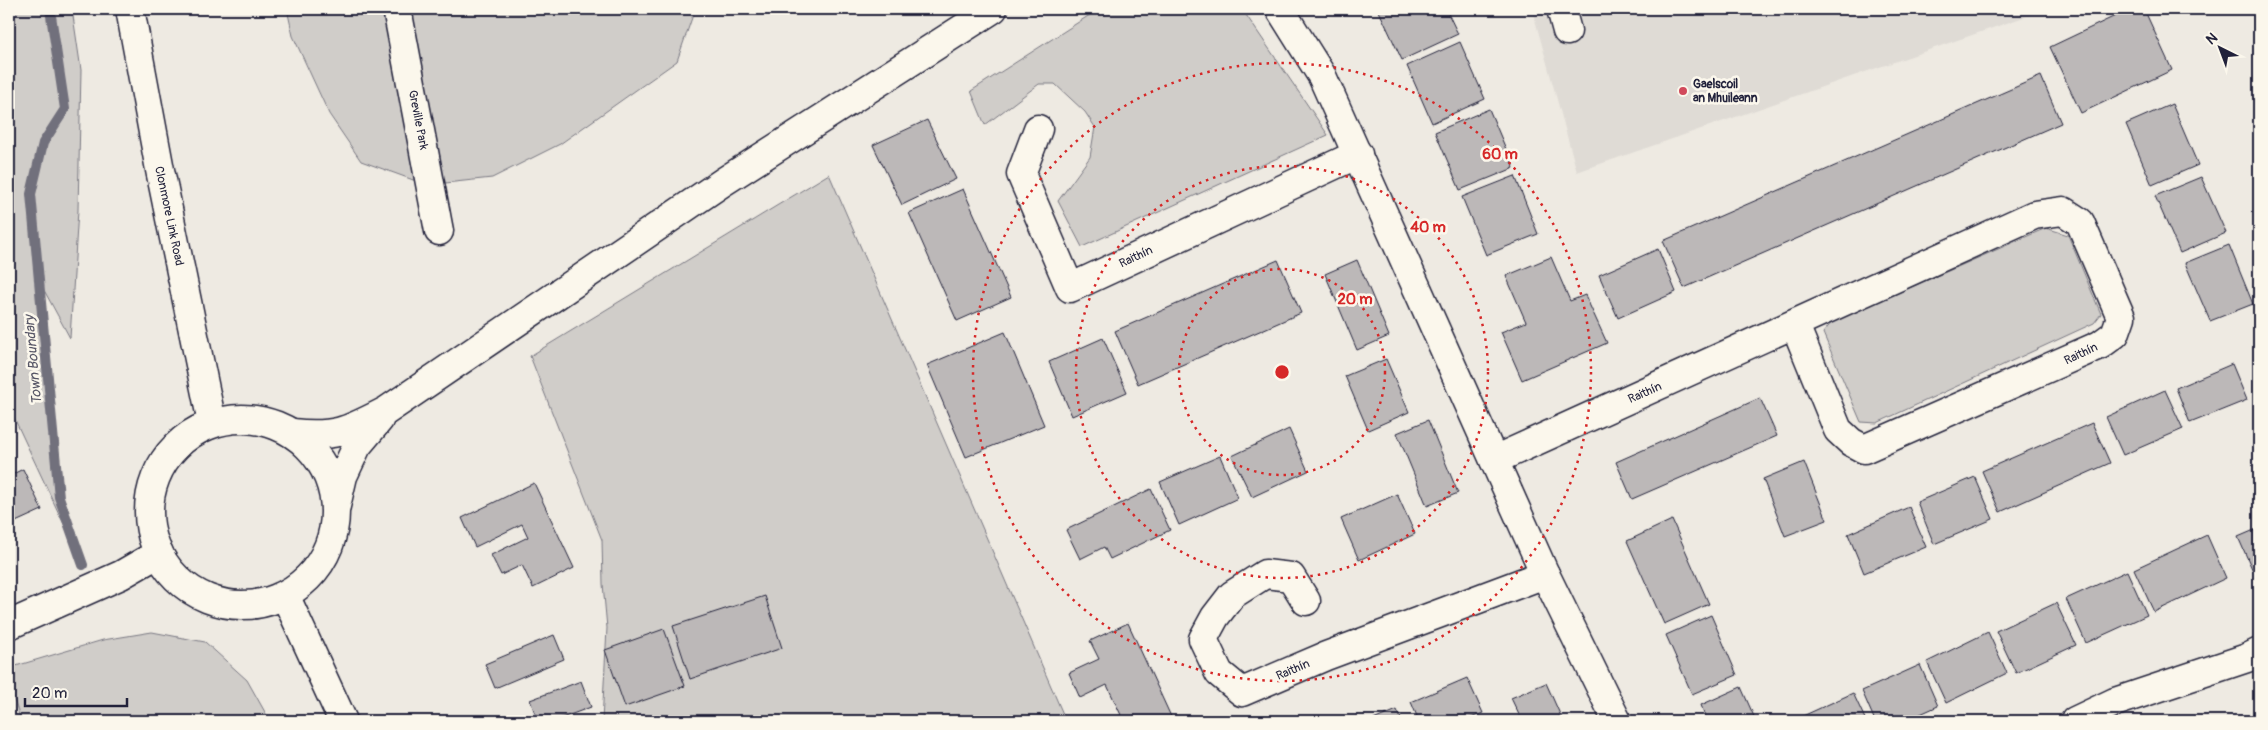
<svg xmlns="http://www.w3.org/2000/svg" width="2268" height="730" viewBox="0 0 2268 730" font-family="Pangolin,sans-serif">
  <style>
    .built { fill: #dfdbd5 }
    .green { fill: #d0cdc9; stroke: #797882 }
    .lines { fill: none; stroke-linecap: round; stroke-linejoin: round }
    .stream { stroke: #716f7c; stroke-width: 10 }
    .building { fill: #bcb8b8; stroke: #22223b }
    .minor-casing { stroke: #22223b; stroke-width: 31 }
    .major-casing { stroke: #22223b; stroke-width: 31 }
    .minor { stroke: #fbf7ec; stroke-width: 28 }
    .major { stroke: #fbf7ec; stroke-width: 28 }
    .ring { fill: none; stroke: #d62828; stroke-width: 2.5; stroke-dasharray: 2.5 5 }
    .poi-dot { fill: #d1495b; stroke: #fbf7ec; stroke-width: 2 }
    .labels { text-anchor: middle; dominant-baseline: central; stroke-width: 5; stroke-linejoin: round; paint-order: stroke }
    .poi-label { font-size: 12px; font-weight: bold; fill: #22223b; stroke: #fbf7ec; text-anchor: start }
    .street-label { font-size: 12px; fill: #22223b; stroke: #fbf7ec }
    .water-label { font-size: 14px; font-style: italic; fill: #575666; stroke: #fbf7ec }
    .centre { fill: #d62828; stroke: #fbf7ec; stroke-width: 2.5 }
    .ring-label { font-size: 15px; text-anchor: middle; font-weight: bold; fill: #d62828; stroke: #fbf7ec; stroke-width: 5; stroke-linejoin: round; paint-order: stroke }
  </style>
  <rect width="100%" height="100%" fill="#eeeae2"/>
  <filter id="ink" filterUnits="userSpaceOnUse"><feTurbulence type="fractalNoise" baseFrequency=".02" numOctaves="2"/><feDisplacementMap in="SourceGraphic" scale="10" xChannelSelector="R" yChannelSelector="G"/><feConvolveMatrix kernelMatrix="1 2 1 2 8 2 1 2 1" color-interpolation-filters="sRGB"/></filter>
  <g filter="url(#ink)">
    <polygon class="built" points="1532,9 2047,9 1577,172"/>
    <g class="green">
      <polygon points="9,9 72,9 81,70 78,210 70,338 39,281 59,497 83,565 9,407"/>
      <polygon points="287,9 695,9 677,61 560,144 492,178 427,185 361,161 329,114 293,36"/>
      <polygon points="1099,9 1242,9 1328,135 1082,247 1058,201 1090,157 1095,127 1085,112 1055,84 1039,84 985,125 971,91"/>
      <polygon points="829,174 1066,721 602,721 607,628 603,584 602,540 530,356"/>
      <polygon points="2046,228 2068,235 2101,314 2094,323 1877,423 1861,422 1823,333 1832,322"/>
      <polygon points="152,632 205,642 247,680 270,721 21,721 9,684 9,668 103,640"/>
    </g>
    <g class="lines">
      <polyline class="stream" points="50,9 65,109 43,143 31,194 59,497 83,565"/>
    </g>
    <g class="building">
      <polygon points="1378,9 1446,9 1458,34 1402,60"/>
      <polygon points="2130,9 2144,9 2172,70 2081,113 2050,47"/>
      <polygon points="1460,42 1485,99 1432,123 1407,66"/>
      <polygon points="2041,76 2061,123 1684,288 1663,241"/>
      <polygon points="2172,104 2198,165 2152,185 2126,124"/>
      <polygon points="1489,109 1514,168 1460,190 1435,132"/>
      <polygon points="927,120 956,179 902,205 873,145"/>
      <polygon points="1515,176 1538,234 1486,255 1462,197"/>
      <polygon points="2201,177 2226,233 2180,253 2155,196"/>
      <polygon points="963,189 1011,297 957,321 909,213"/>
      <polygon points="2229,245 2253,304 2210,321 2185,263"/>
      <polygon points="1658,249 1676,292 1618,318 1599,275"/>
      <polygon points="1551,257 1570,301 1585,295 1607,343 1522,380 1501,332 1526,322 1506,276"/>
      <polygon points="1278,260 1301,313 1138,384 1115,331"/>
      <polygon points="1357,260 1389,336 1357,350 1325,274"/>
      <polygon points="1005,332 1044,425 966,457 927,365"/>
      <polygon points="1103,338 1127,392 1072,416 1049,362"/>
      <polygon points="1386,359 1409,412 1368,430 1345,376"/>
      <polygon points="2232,364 2247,400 2190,423 2176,388"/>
      <polygon points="2165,390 2183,429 2123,455 2106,417"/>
      <polygon points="1760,398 1777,436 1632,499 1616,462"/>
      <polygon points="1428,420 1458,493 1427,506 1397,433"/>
      <polygon points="2092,423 2110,463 2000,512 1982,471"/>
      <polygon points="1289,429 1308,471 1252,497 1232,456"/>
      <polygon points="1220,456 1238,498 1179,525 1160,482"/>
      <polygon points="1804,462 1827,520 1785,536 1763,479"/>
      <polygon points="23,469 42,510 9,525 9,476"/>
      <polygon points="1975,477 1993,519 1934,544 1917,502"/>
      <polygon points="534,483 574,568 533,588 522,565 501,575 491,555 528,537 522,524 475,547 462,518"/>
      <polygon points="1151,489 1170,530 1110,559 1104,547 1080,559 1066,530"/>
      <polygon points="1397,494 1415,534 1359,560 1341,519"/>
      <polygon points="1909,507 1926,547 1864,573 1848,534"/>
      <polygon points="1672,520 1709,604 1664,624 1627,541"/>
      <polygon points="2259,528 2259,569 2253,571 2238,537"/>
      <polygon points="2207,535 2226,578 2154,612 2134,569"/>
      <polygon points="2127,571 2147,615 2086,643 2066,599"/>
      <polygon points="765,596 782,648 690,679 673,626"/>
      <polygon points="2056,603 2076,645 2016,673 1996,631"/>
      <polygon points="1711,615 1737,675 1692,694 1666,635"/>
      <polygon points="1128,623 1173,721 1107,721 1121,715 1107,685 1080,698 1069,673 1099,659 1090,641"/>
      <polygon points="664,629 685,686 625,707 605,650"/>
      <polygon points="1988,632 2007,673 1946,703 1927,662"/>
      <polygon points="554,635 564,659 495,688 485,664"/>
      <polygon points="1920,665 1938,706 1905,721 1875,721 1862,691"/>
      <polygon points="1467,678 1483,713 1464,721 1419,721 1411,702"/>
      <polygon points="581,681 591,707 554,721 538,721 530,700"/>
      <polygon points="1546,683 1563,721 1522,721 1511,698"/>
      <polygon points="1741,687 1756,721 1707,721 1701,705"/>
      <polygon points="1853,693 1866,721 1792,721"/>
      <polygon points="1397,710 1402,721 1371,721"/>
    </g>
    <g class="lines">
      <defs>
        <g id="minor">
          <polyline points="397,9 439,231"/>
          <polyline points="1280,9 1322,76 1545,574 1617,721"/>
          <polyline points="1561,9 1567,31"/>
          <polyline points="1038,129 1021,174 1070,288 1358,154"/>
          <path d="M 292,433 C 336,438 349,430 386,411 L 723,182 L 993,9"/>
          <polyline points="1494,460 2034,215 2063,211 2080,222 2121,317 2115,334 2100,345 1864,449 1851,442 1838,430 1795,325"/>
          <polyline points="336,506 343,476 357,446 379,420"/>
          <polyline points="1306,601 1291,577 1265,574 1232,595 1215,617 1203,639 1219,673 1242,692 1326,656 1545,574"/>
          <polyline points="2075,721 2115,702 2247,658 2259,652"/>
        </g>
        <g id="major">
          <polyline points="130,9 160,170 212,423"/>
          <circle cx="242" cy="512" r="93"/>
          <polyline points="285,595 343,721"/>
          <polyline points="9,625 121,575 159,553"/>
        </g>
      </defs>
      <use href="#minor" class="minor-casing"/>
      <use href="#major" class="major-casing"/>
      <use href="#minor" class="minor"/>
      <use href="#major" class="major"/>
    </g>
  </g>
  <g class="ring">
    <circle cx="1282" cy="372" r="103"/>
    <circle cx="1282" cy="372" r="206"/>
    <circle cx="1282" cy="372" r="309"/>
  </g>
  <circle class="poi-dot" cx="1683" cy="91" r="5"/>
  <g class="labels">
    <g class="poi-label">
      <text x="1693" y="84">Gaelscoil<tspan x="1693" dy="14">an Mhuileann</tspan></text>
    </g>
    <g class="street-label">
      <text transform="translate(418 120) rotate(79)">Greville Park</text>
      <text transform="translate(169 216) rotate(78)">Clonmore Link Road</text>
      <text transform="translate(1136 257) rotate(-25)">Raithín</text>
      <text transform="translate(2081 354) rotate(-25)">Raithín</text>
      <text transform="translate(1645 393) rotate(-24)">Raithín</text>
      <text transform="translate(1293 670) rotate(-23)">Raithín</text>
    </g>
    <g class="water-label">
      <text transform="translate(33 360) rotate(-95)">Town Boundary</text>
    </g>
  </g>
  <circle cx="1282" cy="372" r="8" class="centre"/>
  <g class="ring-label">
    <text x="1500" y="159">60 m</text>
    <text x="1428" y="232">40 m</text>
    <text x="1355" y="304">20 m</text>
  </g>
  <rect width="2268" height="730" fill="none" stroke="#fbf7ec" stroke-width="30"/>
  <rect x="15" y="15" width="2238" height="700" fill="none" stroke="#22223b" stroke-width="2" filter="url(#ink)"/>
  <g transform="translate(2220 48) rotate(318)" stroke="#fbf7ec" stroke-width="4" paint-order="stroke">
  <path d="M0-4L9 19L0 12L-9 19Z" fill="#22223b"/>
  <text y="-8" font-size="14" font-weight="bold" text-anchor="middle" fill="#22223b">N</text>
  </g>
  <path d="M25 698v8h102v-8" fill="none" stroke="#22223b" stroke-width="2.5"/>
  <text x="32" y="698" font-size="15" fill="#22223b" stroke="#fbf7ec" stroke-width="4" paint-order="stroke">20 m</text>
</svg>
